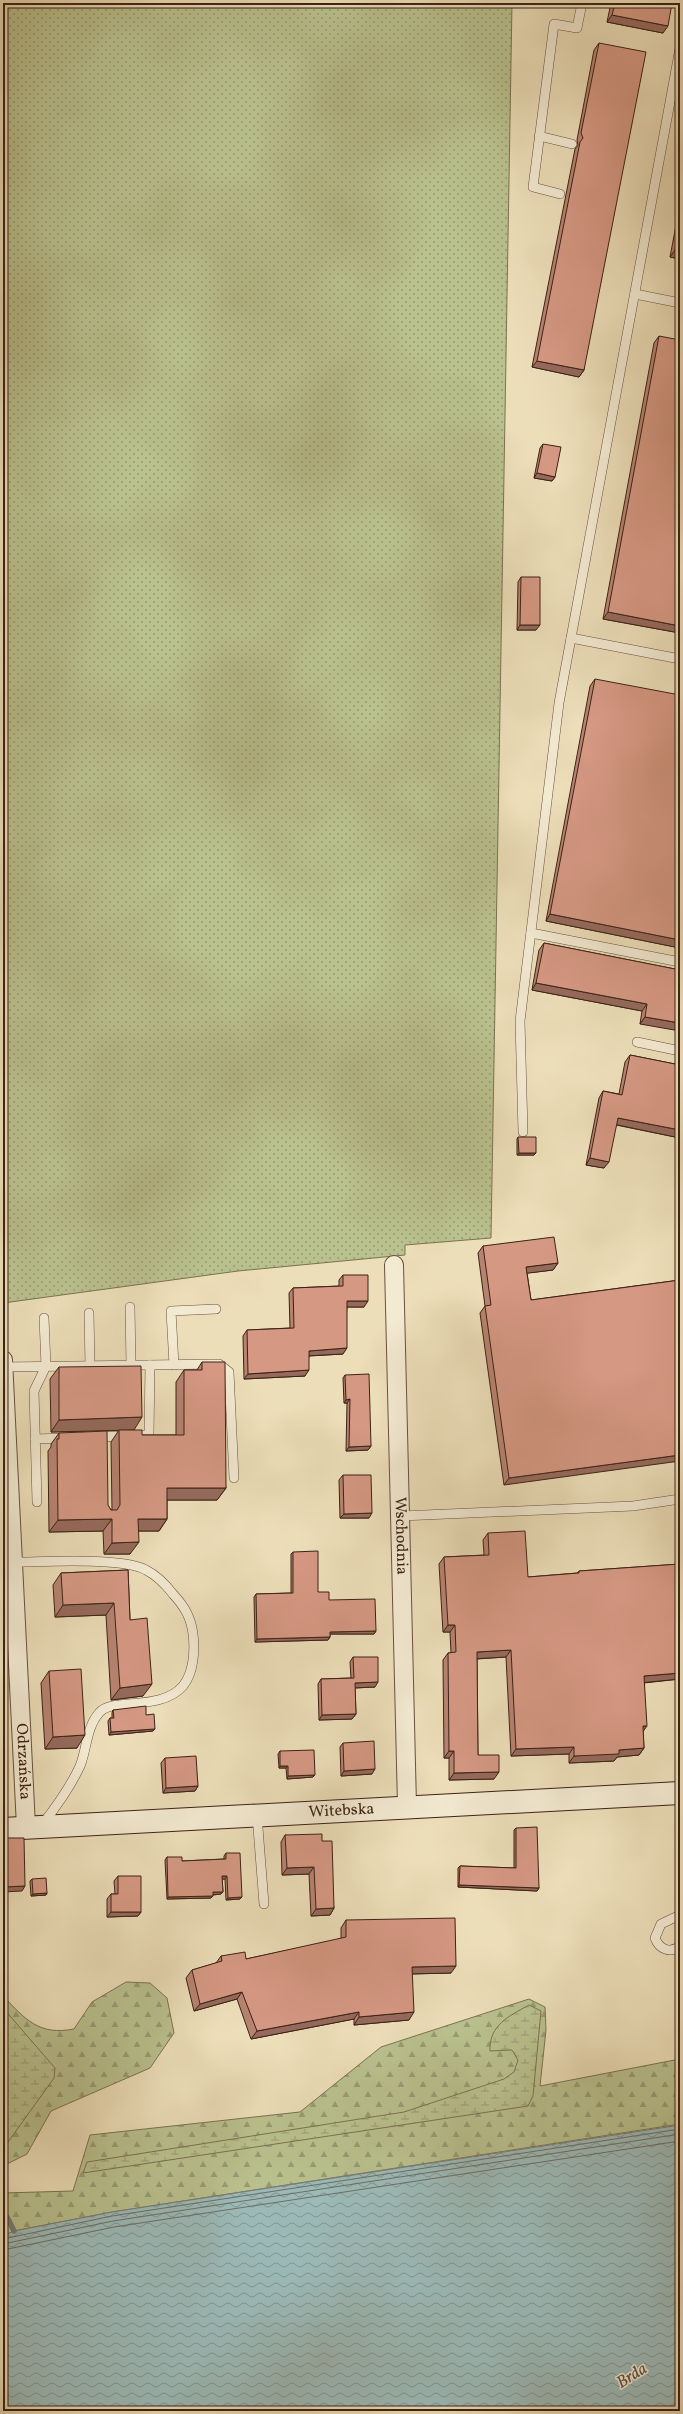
<svg xmlns="http://www.w3.org/2000/svg" width="683" height="2414" viewBox="0 0 683 2414" font-family="Vollkorn,serif">
  <style>
    .grass { fill: url(#grass-dots); stroke: #7b7252 }
    .forest { fill: url(#forest-firs); stroke: #7b7252 }
    .wetland { fill: url(#wetland-marsh); stroke: #7b7252 }
    .water { fill: url(#water-waves); stroke: #767d77 }
    .lines { fill: none; stroke-linecap: round; stroke-linejoin: round }
    .shore { stroke: #6c6e66; stroke-width: 1 }
    .stream { stroke: #767d77; stroke-width: 5.5 }
    .lane-casing { stroke: #69513e; stroke-width: 10 }
    .street-casing { stroke: #69513e; stroke-width: 20 }
    .secondary-casing { stroke: #3d2215; stroke-width: 24 }
    .lane { stroke: #f3ead2; stroke-width: 9 }
    .street { stroke: #f3ead2; stroke-width: 18 }
    .secondary { stroke: #f3ead2; stroke-width: 22 }
    .wall { fill: #b78371; stroke: #3d2215 }
    .shaded-wall { fill: #956a5c; stroke: #3d2215 }
    .building { fill: #d59883; stroke: #3d2215 }
    .labels { text-anchor: middle; dominant-baseline: central; stroke-width: 3; stroke-linejoin: round; paint-order: stroke }
    .street-label { font-size: 16px; fill: #3d2215; stroke: #f3ead2 }
    .water-label { font-size: 17px; font-style: italic; fill: #5a5046; stroke: #f3ead2 }
  </style>
  <defs>
    <pattern id="grass-dots" width="8" height="8" patternUnits="userSpaceOnUse"><rect width="8" height="8" fill="#b9c18e"/><path d="M2 2h.1M6 6h.1" fill="none" stroke="#989c73" stroke-width="1.8" stroke-linecap="round"/></pattern>
    <pattern id="forest-firs" width="22" height="20" patternUnits="userSpaceOnUse"><rect width="22" height="20" fill="#b9c18e"/><path d="M5 1l3.5 6h-7zM16 11l3.5 6h-7z" fill="#989c73"/></pattern>
    <pattern id="wetland-marsh" width="20" height="14" patternUnits="userSpaceOnUse"><rect width="20" height="14" fill="#b9c18e"/><path d="M1 5h8M5 5V1M11 12h8M15 12V8" fill="none" stroke="#989c73"/></pattern>
    <pattern id="water-waves" width="16" height="10" patternUnits="userSpaceOnUse"><rect width="16" height="10" fill="#9cbab8"/><path d="M0 5q4-4 8 0t8 0" fill="none" stroke="#809794"/></pattern>
  </defs>
  <rect width="100%" height="100%" fill="#ecdeb9"/>
  <filter id="stains"><feTurbulence type="fractalNoise" baseFrequency=".005" numOctaves="4"/><feColorMatrix values="0 0 0 0 .2 0 0 0 0 .09 0 0 0 0 .02 0 0 0 .5 -.17"/></filter>
  <radialGradient id="worn" r=".72"><stop offset=".6" stop-color="#630" stop-opacity="0"/><stop offset="1" stop-color="#630" stop-opacity=".3"/></radialGradient>
  <polygon class="grass" points="3,3 512,3 491,1238 405,1245 405,1255 238,1271 3,1303"/>
  <g class="forest">
    <path d="M 126,1982 L 150,1983 L 167,1998 L 174,2033 L 150,2068 L 51,2111 L 27,2154 L 3,2166 L 3,1996 C 25,2019 39,2036 74,2029 L 92,2002 Z"/>
    <polygon points="529,1999 545,2007 546,2030 540,2086 680,2059 680,2124 112,2212 14,2231 3,2236 3,2193 73,2191 90,2135 300,2112 381,2047"/>
  </g>
  <g class="wetland">
    <path d="M 529,2005 L 541,2011 L 533,2096 L 528,2106 L 83,2173 L 87,2162 L 404,2112 L 504,2079 L 514,2072 L 518,2060 L 512,2050 L 490,2051 C 489,2025 509,2016 529,2005 Z"/>
    <polygon points="3,2008 55,2068 54,2078 3,2149"/>
  </g>
  <polygon class="water" points="680,2125 680,2411 3,2411 3,2236 14,2231 112,2212"/>
  <g class="lines">
    <g class="shore">
      <polyline points="3,2239 112,2216 680,2129"/>
      <polyline points="3,2244 113,2221 680,2134"/>
      <polyline points="3,2250 114,2227 680,2141"/>
    </g>
    <polyline class="stream" points="7,2217 14,2231"/>
    <defs>
      <g id="lane">
        <polyline points="539,136 572,144"/>
        <polyline points="560,194 533,187 554,24 577,28 582,3"/>
        <polyline points="635,294 680,303"/>
        <polyline points="571,638 680,659"/>
        <polyline points="531,933 680,962"/>
        <polyline points="637,1042 680,1051"/>
        <polyline points="523,1132 520,1021 559,703 680,48"/>
        <polyline points="130,1307 131,1365"/>
        <polyline points="89,1313 90,1366"/>
        <polyline points="174,1365 171,1311 216,1309"/>
        <polyline points="4,1367 219,1364 229,1372 234,1478"/>
        <polyline points="97,1437 149,1435 150,1365"/>
        <polyline points="35,1439 66,1438"/>
        <polyline points="37,1502 34,1391 46,1366 44,1318"/>
        <polyline points="401,1516 633,1506 680,1499"/>
        <path d="M 14,1562 C 43,1562 123,1557 146,1570 C 156,1575 166,1585 173,1594 C 184,1606 191,1617 193,1634 C 195,1650 194,1672 183,1686 C 160,1712 111,1697 99,1713 C 86,1728 87,1749 80,1766 C 70,1788 56,1807 42,1825"/>
        <polyline points="257,1815 264,1904"/>
        <path d="M 680,1915 L 661,1924 L 655,1938 C 659,1949 670,1954 680,1946"/>
      </g>
      <g id="street">
        <path id="s1" d="M 394,1265 L 407,1806"/>
        <path id="s2" d="M 3,1360 L 26,1827"/>
      </g>
      <g id="secondary">
        <path id="s3" d="M 3,1829 L 680,1793"/>
      </g>
    </defs>
    <use href="#lane" class="lane-casing"/>
    <use href="#street" class="street-casing"/>
    <use href="#secondary" class="secondary-casing"/>
    <use href="#lane" class="lane"/>
    <use href="#street" class="street"/>
    <use href="#secondary" class="secondary"/>
  </g>
  <g class="wall">
    <polygon points="611,3 672,3 663,33 607,22"/>
    <polygon points="599,43 584,370 579,377 532,367 575,149 578,145 577,140 594,50"/>
    <polygon points="680,204 680,259 670,257"/>
    <polygon points="659,336 680,633 603,619 654,343"/>
    <polygon points="543,444 555,477 552,481 534,478 540,448"/>
    <polygon points="521,577 536,630 517,630 518,582"/>
    <polygon points="595,679 680,948 546,921 590,686"/>
    <polygon points="544,943 680,970 640,1024 642,1011 532,990 539,950"/>
    <polygon points="630,1055 680,1065 680,1138 616,1125 604,1168 586,1165 599,1098 603,1091 619,1094 625,1062"/>
    <polygon points="518,1137 534,1155 517,1155 517,1139"/>
    <polygon points="483,1246 558,1263 553,1270 527,1273 531,1300 680,1280 504,1485 480,1313 485,1306 478,1253"/>
    <polygon points="343,1275 364,1307 347,1307 343,1354 309,1356 305,1376 244,1379 243,1336 247,1330 290,1328 289,1293 293,1288 339,1286 339,1280"/>
    <polygon points="202,1362 226,1488 217,1500 167,1500 167,1519 159,1531 138,1531 130,1554 104,1554 103,1531 49,1532 48,1451 51,1447 51,1444 59,1433 111,1510 112,1510 111,1442 119,1430 142,1435 176,1435 176,1382 184,1370 197,1370"/>
    <polygon points="59,1367 134,1430 51,1432 50,1379"/>
    <polygon points="345,1375 371,1446 368,1450 346,1451 347,1403 344,1403 343,1378"/>
    <polygon points="343,1475 369,1518 340,1518 339,1480"/>
    <polygon points="488,1533 528,1577 577,1573 579,1571 680,1564 680,1679 644,1683 643,1731 644,1748 639,1755 617,1757 614,1761 569,1763 569,1754 511,1756 506,1657 477,1659 478,1755 494,1779 449,1780 449,1758 444,1758 443,1660 448,1653 451,1653 450,1632 443,1632 439,1564 444,1557 484,1555 483,1540"/>
    <polygon points="293,1552 318,1592 329,1600 376,1631 374,1634 330,1634 330,1637 328,1640 255,1642 254,1597 256,1594 291,1593 291,1554"/>
    <polygon points="128,1570 130,1620 143,1696 111,1700 106,1615 55,1617 53,1585 61,1573"/>
    <polygon points="353,1657 375,1687 355,1688 356,1714 352,1719 319,1720 318,1684 321,1679 351,1678 350,1662"/>
    <polygon points="49,1671 77,1748 45,1749 41,1683"/>
    <polygon points="113,1710 146,1715 153,1731 109,1735 108,1721 110,1718 112,1718 112,1713"/>
    <polygon points="343,1743 372,1774 341,1776 340,1747"/>
    <polygon points="280,1751 315,1775 313,1777 287,1779 286,1768 279,1768 278,1754"/>
    <polygon points="165,1758 198,1786 195,1791 163,1793 161,1763"/>
    <polygon points="516,1828 539,1888 537,1891 458,1887 458,1868 460,1866 514,1868 514,1830"/>
    <polygon points="285,1835 322,1841 334,1908 330,1915 311,1916 309,1874 282,1875 281,1842"/>
    <polygon points="226,1853 240,1899 226,1900 225,1879 222,1879 223,1892 221,1894 213,1895 211,1898 167,1899 165,1860 167,1857 182,1861 224,1859 224,1856"/>
    <polygon points="118,1876 141,1912 138,1916 107,1917 107,1899 111,1894 115,1894 114,1881"/>
    <polygon points="32,1879 47,1893 46,1895 31,1896 30,1881"/>
    <polygon points="346,1920 451,1973 412,1974 409,2020 354,2025 354,2019 251,2039 237,1999 194,2011 186,1978 192,1970 216,1963 221,1956 246,1959 341,1939 341,1928"/>
  </g>
  <g class="shaded-wall">
    <polygon points="612,15 668,26 663,33 607,22"/>
    <polygon points="675,250 680,251 680,259 670,257"/>
    <polygon points="537,361 584,370 579,377 532,367"/>
    <polygon points="537,473 555,477 552,481 534,478"/>
    <polygon points="608,612 680,626 680,633 603,619"/>
    <polygon points="520,625 540,625 536,630 517,630"/>
    <polygon points="550,914 680,940 680,948 546,921"/>
    <polygon points="536,983 647,1004 642,1011 532,990"/>
    <polygon points="645,1017 680,1023 680,1031 640,1024"/>
    <polygon points="618,1118 680,1130 680,1138 613,1124"/>
    <polygon points="519,1153 536,1153 534,1155 517,1155"/>
    <polygon points="590,1158 609,1162 604,1168 586,1165"/>
    <polygon points="558,1263 553,1270 521,1274 526,1267"/>
    <polygon points="347,1301 368,1301 364,1307 343,1307"/>
    <polygon points="347,1348 343,1354 305,1356 309,1351"/>
    <polygon points="309,1370 305,1376 244,1379 248,1374"/>
    <polygon points="350,1399 347,1403 344,1403 346,1400"/>
    <polygon points="142,1417 134,1430 51,1432 59,1420"/>
    <polygon points="371,1446 368,1450 346,1451 349,1447"/>
    <polygon points="680,1455 680,1461 504,1485 509,1478"/>
    <polygon points="167,1488 226,1488 217,1500 159,1500"/>
    <polygon points="372,1513 369,1518 340,1518 344,1514"/>
    <polygon points="112,1519 103,1531 49,1532 58,1520"/>
    <polygon points="138,1519 167,1519 159,1531 130,1531"/>
    <polygon points="139,1542 130,1554 104,1554 112,1543"/>
    <polygon points="114,1603 106,1615 55,1617 63,1605"/>
    <polygon points="448,1625 455,1625 450,1632 443,1632"/>
    <polygon points="376,1631 374,1634 328,1634 330,1632"/>
    <polygon points="330,1637 328,1640 255,1642 257,1639"/>
    <polygon points="511,1650 506,1657 472,1659 477,1652"/>
    <polygon points="680,1673 680,1679 639,1683 644,1676"/>
    <polygon points="378,1682 375,1687 352,1688 355,1683"/>
    <polygon points="152,1684 143,1696 111,1700 120,1688"/>
    <polygon points="356,1714 352,1719 319,1720 322,1715"/>
    <polygon points="643,1726 647,1726 642,1733"/>
    <polygon points="155,1729 153,1731 109,1735 111,1732"/>
    <polygon points="85,1735 77,1748 45,1749 53,1737"/>
    <polygon points="574,1747 569,1754 511,1756 516,1749"/>
    <polygon points="644,1748 639,1755 617,1757 614,1761 569,1763 574,1756 619,1750"/>
    <polygon points="449,1751 454,1751 449,1758 444,1758"/>
    <polygon points="280,1766 288,1766 286,1768 279,1768"/>
    <polygon points="375,1769 372,1774 341,1776 344,1771"/>
    <polygon points="499,1772 494,1779 449,1780 454,1773"/>
    <polygon points="315,1775 313,1777 287,1779 288,1776"/>
    <polygon points="198,1786 195,1791 163,1793 166,1788"/>
    <polygon points="314,1867 309,1874 282,1875 287,1868"/>
    <polygon points="222,1876 227,1876 225,1879 220,1879"/>
    <polygon points="459,1885 539,1888 537,1891 458,1887"/>
    <polygon points="25,1886 22,1891 3,1892 3,1887"/>
    <polygon points="213,1892 223,1892 221,1894 211,1895"/>
    <polygon points="47,1893 46,1895 31,1896 33,1894"/>
    <polygon points="213,1896 211,1898 167,1899 168,1897"/>
    <polygon points="242,1897 240,1899 226,1900 228,1898"/>
    <polygon points="334,1908 330,1915 311,1916 316,1909"/>
    <polygon points="111,1912 141,1912 138,1916 107,1917"/>
    <polygon points="456,1966 451,1973 406,1974 412,1967"/>
    <polygon points="242,1992 237,1999 194,2011 200,2004"/>
    <polygon points="359,2012 354,2019 251,2039 257,2031"/>
    <polygon points="414,2012 409,2020 354,2025 359,2017"/>
  </g>
  <g class="building">
    <polygon points="615,3 672,3 668,26 612,15"/>
    <polygon points="599,43 646,52 584,370 537,361 580,142 583,138 581,133"/>
    <polygon points="680,223 680,251 675,250"/>
    <polygon points="659,336 680,340 680,626 608,612"/>
    <polygon points="543,444 561,447 555,477 537,473"/>
    <polygon points="521,577 540,577 540,625 520,625"/>
    <polygon points="595,679 680,695 680,940 550,914"/>
    <polygon points="544,943 680,970 680,1023 645,1017 647,1004 536,983"/>
    <polygon points="630,1055 680,1065 680,1130 618,1118 609,1162 590,1158 603,1091 622,1095"/>
    <polygon points="518,1137 536,1137 536,1153 519,1153"/>
    <polygon points="554,1237 558,1263 526,1267 531,1300 680,1280 680,1455 509,1478 485,1306 491,1305 483,1246"/>
    <polygon points="343,1275 368,1275 368,1301 347,1301 347,1348 309,1351 309,1370 248,1374 247,1330 294,1328 293,1288 343,1286"/>
    <polygon points="202,1362 225,1362 226,1488 167,1488 167,1519 138,1519 139,1542 112,1543 112,1519 58,1520 57,1439 59,1439 59,1433 107,1431 108,1505 111,1510 117,1510 120,1505 119,1430 142,1430 142,1435 184,1435 184,1370 202,1370"/>
    <polygon points="141,1366 142,1417 59,1420 59,1367"/>
    <polygon points="369,1374 371,1446 349,1447 350,1399 346,1400 345,1375"/>
    <polygon points="343,1475 371,1475 372,1513 344,1514"/>
    <polygon points="525,1531 528,1577 579,1573 579,1571 680,1564 680,1673 644,1676 647,1726 643,1726 644,1748 619,1750 619,1754 574,1756 574,1747 516,1749 511,1650 477,1652 478,1755 499,1755 499,1772 454,1773 454,1751 449,1751 448,1653 456,1652 455,1625 448,1625 444,1557 489,1555 488,1533"/>
    <polygon points="318,1551 318,1592 329,1592 329,1600 375,1599 376,1631 330,1632 330,1637 257,1639 256,1594 293,1593 293,1552"/>
    <polygon points="128,1570 130,1620 147,1618 152,1684 120,1688 114,1603 63,1605 61,1573"/>
    <polygon points="353,1657 378,1657 378,1682 355,1683 356,1714 322,1715 321,1679 354,1678"/>
    <polygon points="81,1669 85,1735 53,1737 49,1671"/>
    <polygon points="146,1706 146,1715 154,1714 155,1729 111,1732 110,1718 114,1718 113,1710"/>
    <polygon points="374,1741 375,1769 344,1771 343,1743"/>
    <polygon points="314,1750 315,1775 288,1776 288,1766 280,1766 280,1751"/>
    <polygon points="196,1756 198,1786 166,1788 165,1758"/>
    <polygon points="537,1827 539,1888 459,1885 460,1866 516,1868 516,1828"/>
    <polygon points="322,1834 322,1841 332,1841 334,1908 316,1909 314,1867 287,1868 285,1835"/>
    <polygon points="3,1838 24,1838 25,1886 3,1887"/>
    <polygon points="226,1853 240,1853 242,1897 228,1898 227,1876 222,1876 223,1892 213,1892 213,1896 168,1897 167,1857 182,1857 182,1861 226,1859"/>
    <polygon points="118,1876 141,1876 141,1912 111,1912 111,1894 118,1894"/>
    <polygon points="46,1878 47,1893 33,1894 32,1879"/>
    <polygon points="455,1918 456,1966 412,1967 414,2012 359,2017 359,2012 257,2031 242,1992 200,2004 192,1970 222,1961 221,1956 245,1952 246,1959 346,1937 346,1920"/>
  </g>
  <g class="labels">
    <g class="street-label">
      <text stroke="none"><textPath href="#s1" startOffset="271">Wschodnia</textPath></text>
      <text stroke="none"><textPath href="#s2" startOffset="402">Odrzańska</textPath></text>
      <text stroke="none"><textPath href="#s3" startOffset="339">Witebska</textPath></text>
    </g>
    <g class="water-label">
      <text transform="translate(632 2376) rotate(-32)">Brda</text>
    </g>
  </g>
  <rect width="683" height="2414" fill="none" stroke="#ecdeb9" stroke-width="16"/>
  <rect x="4" y="4" width="675" height="2406" fill="none" stroke="#3d2215" stroke-width="2"/>
  <rect x="8" y="8" width="667" height="2398" fill="none" stroke="#3d2215"/>
  <rect width="100%" height="100%" filter="url(#stains)"/>
  <rect width="100%" height="100%" fill="url(#worn)"/>
</svg>
